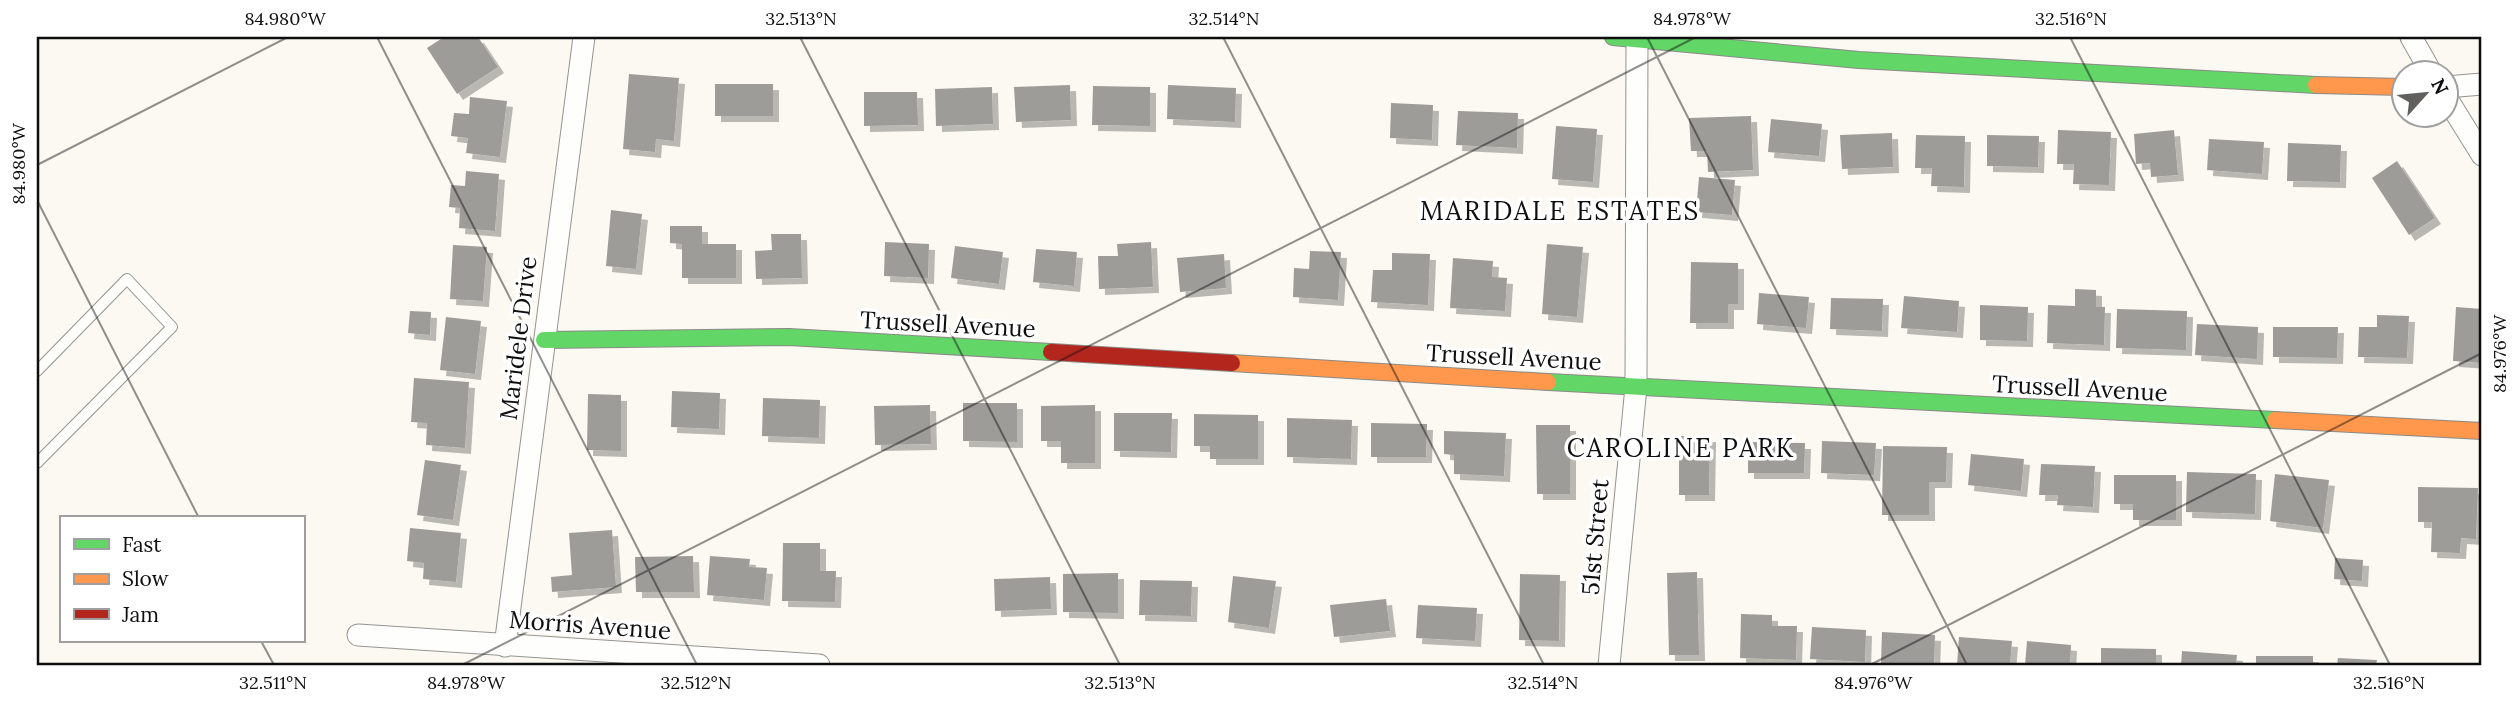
<svg xmlns="http://www.w3.org/2000/svg" width="2519" height="702" viewBox="0 0 2519 702" font-family="Lora,serif">
  <style>
    .building { fill: #9e9c98; filter: url(#shadow) }
    .lines { fill: none; stroke-linecap: round; stroke-linejoin: round }
    .lane-casing { stroke: #959491; stroke-width: 12 }
    .street-casing { stroke: #959491; stroke-width: 23 }
    .fast-casing { stroke: #8b8a87; stroke-width: 18 }
    .slow-casing { stroke: #8b8a87; stroke-width: 18 }
    .jam-casing { stroke: #8b8a87; stroke-width: 18 }
    .lane { stroke: #fefefd; stroke-width: 10 }
    .street { stroke: #fefefd; stroke-width: 21 }
    .fast { stroke: #63d668; stroke-width: 16 }
    .slow { stroke: #ff974d; stroke-width: 16 }
    .jam { stroke: #b3261e; stroke-width: 16 }
    .ticks { fill: none; stroke: #0e0e0e; stroke-width: 2; stroke-opacity: 0.45 }
    .labels { text-anchor: middle; dominant-baseline: central; stroke-width: 7; stroke-linejoin: round; paint-order: stroke }
    .street-label { font-size: 24px; fill: #0e0e0e; stroke: #fff }
    .neighbourhood-label { font-size: 26px; letter-spacing: 2px; fill: #0e0e0e; stroke: #fff }
    .neatline { fill: none; stroke: #0e0e0e; stroke-width: 2.5 }
    .ticks-label { font-size: 18px; text-anchor: middle; fill: #0e0e0e }
  </style>
  <defs>
    <filter id="shadow"><feDropShadow dx="6" dy="6" stdDeviation="0" flood-color="#0004"/></filter>
  </defs>
  <rect width="100%" height="100%" fill="#fbf9f2"/>
  <g class="building">
    <polygon points="444,37 478,37 498,67 457,94 427,48"/>
    <polygon points="629,74 679,78 674,141 656,139 655,152 623,149"/>
    <rect x="715" y="84" width="58" height="32"/>
    <polygon points="1070,85 1071,120 1016,122 1014,87"/>
    <polygon points="1168,85 1236,88 1235,122 1167,119"/>
    <polygon points="1093,86 1150,87 1150,126 1092,125"/>
    <polygon points="992,87 993,124 936,126 935,89"/>
    <polygon points="864,92 917,92 918,125 864,126"/>
    <polygon points="470,97 507,101 500,157 466,153 468,138 451,136 454,113 469,114"/>
    <polygon points="1391,103 1433,105 1432,140 1390,138"/>
    <polygon points="1458,111 1518,113 1517,148 1456,145"/>
    <polygon points="1751,116 1753,170 1708,172 1707,151 1691,151 1689,118"/>
    <polygon points="1771,119 1822,124 1819,156 1768,152"/>
    <polygon points="1556,126 1597,129 1593,182 1552,179"/>
    <polygon points="2058,130 2111,132 2109,185 2073,184 2074,164 2057,164"/>
    <polygon points="2174,130 2178,175 2151,177 2150,163 2136,164 2134,134"/>
    <polygon points="1892,133 1893,167 1842,169 1840,135"/>
    <polygon points="1916,135 1965,136 1964,187 1931,186 1932,168 1915,168"/>
    <polygon points="1987,135 2039,136 2038,167 1987,166"/>
    <polygon points="2209,139 2264,142 2262,174 2207,170"/>
    <polygon points="2288,143 2341,145 2340,182 2287,181"/>
    <polygon points="2397,161 2435,218 2409,235 2372,178"/>
    <polygon points="466,171 499,174 495,231 459,228 460,208 449,207 451,185 465,186"/>
    <polygon points="1699,177 1735,180 1732,215 1696,212"/>
    <polygon points="611,210 642,214 636,269 606,266"/>
    <polygon points="670,226 702,226 702,244 736,244 736,278 682,278 682,244 670,243"/>
    <polygon points="771,234 801,234 802,278 756,279 755,251 772,250"/>
    <polygon points="885,242 929,244 928,278 884,276"/>
    <polygon points="1151,242 1153,287 1099,289 1098,256 1118,256 1117,244"/>
    <polygon points="1547,244 1583,247 1577,317 1542,314"/>
    <polygon points="453,245 487,247 483,301 450,299"/>
    <polygon points="955,246 1003,252 999,284 951,278"/>
    <polygon points="1036,249 1077,252 1074,286 1033,282"/>
    <polygon points="1310,251 1341,252 1338,300 1293,297 1294,268 1309,269"/>
    <polygon points="1392,253 1430,254 1428,305 1371,302 1373,270 1392,270"/>
    <polygon points="1224,254 1226,288 1180,292 1177,258"/>
    <polygon points="1453,258 1493,261 1492,277 1507,278 1505,311 1450,308"/>
    <polygon points="1691,262 1738,263 1738,304 1728,304 1728,323 1690,323"/>
    <polygon points="2075,289 2096,290 2096,307 2105,307 2104,345 2047,343 2048,305 2075,306"/>
    <polygon points="1759,293 1809,297 1806,328 1757,324"/>
    <polygon points="1904,296 1959,301 1957,332 1901,328"/>
    <polygon points="1831,298 1883,299 1882,331 1830,329"/>
    <polygon points="1980,305 2028,307 2027,341 1980,340"/>
    <polygon points="2456,307 2482,309 2482,363 2453,361"/>
    <polygon points="2117,309 2187,311 2186,350 2116,348"/>
    <polygon points="410,311 431,312 430,335 408,333"/>
    <polygon points="2377,315 2409,316 2407,358 2358,357 2359,327 2377,327"/>
    <polygon points="446,317 481,321 475,374 440,370"/>
    <polygon points="2197,324 2258,327 2257,359 2195,355"/>
    <polygon points="2273,327 2338,327 2337,358 2273,357"/>
    <polygon points="414,378 469,382 465,448 426,445 427,423 411,422"/>
    <polygon points="672,391 720,393 719,429 671,427"/>
    <polygon points="588,394 621,395 621,451 587,450"/>
    <polygon points="763,398 820,400 819,438 762,436"/>
    <polygon points="963,403 1017,403 1017,442 963,441"/>
    <polygon points="930,405 931,444 875,445 874,406"/>
    <polygon points="1095,405 1095,463 1061,463 1061,441 1041,441 1041,406"/>
    <polygon points="1114,413 1172,413 1171,452 1114,451"/>
    <polygon points="1194,414 1258,415 1258,459 1210,459 1210,446 1194,446"/>
    <polygon points="1287,418 1352,420 1351,459 1287,457"/>
    <polygon points="1371,423 1427,424 1426,457 1371,457"/>
    <polygon points="1536,425 1570,425 1570,494 1537,494"/>
    <polygon points="1444,431 1506,433 1504,476 1454,474 1454,455 1444,454"/>
    <polygon points="1679,436 1710,436 1709,495 1679,495"/>
    <polygon points="1822,441 1876,443 1874,475 1821,473"/>
    <polygon points="1748,442 1805,443 1804,473 1748,473"/>
    <polygon points="1883,446 1947,447 1946,482 1929,482 1929,515 1882,515"/>
    <polygon points="1971,454 2024,459 2021,491 1968,485"/>
    <polygon points="425,460 461,465 453,520 417,515"/>
    <polygon points="2041,464 2095,466 2093,507 2057,505 2058,495 2039,495"/>
    <polygon points="2187,472 2256,474 2255,514 2186,512"/>
    <polygon points="2275,474 2329,480 2323,528 2270,521"/>
    <polygon points="2114,475 2176,475 2176,520 2133,520 2133,504 2114,504"/>
    <polygon points="2418,487 2478,488 2476,539 2461,538 2460,553 2431,552 2432,522 2418,522"/>
    <polygon points="410,528 461,533 456,582 423,579 424,563 407,561"/>
    <polygon points="612,530 616,587 552,592 551,577 572,575 569,533"/>
    <polygon points="783,543 820,543 820,571 836,571 835,602 782,601"/>
    <polygon points="693,556 694,592 636,592 635,557"/>
    <polygon points="710,556 750,559 749,567 767,568 764,600 707,595"/>
    <polygon points="2335,558 2363,560 2362,581 2334,579"/>
    <polygon points="1697,572 1699,655 1669,655 1667,573"/>
    <polygon points="1118,573 1118,613 1063,612 1063,574"/>
    <polygon points="1520,574 1560,575 1559,641 1519,640"/>
    <polygon points="1233,576 1276,581 1269,628 1228,622"/>
    <polygon points="1050,577 1051,609 995,611 994,579"/>
    <polygon points="1140,580 1192,581 1191,616 1139,615"/>
    <polygon points="1386,599 1390,631 1334,637 1330,605"/>
    <polygon points="1418,605 1477,608 1475,641 1416,638"/>
    <polygon points="1741,614 1772,615 1772,626 1797,626 1796,660 1740,658"/>
    <polygon points="1812,627 1866,630 1865,662 1810,659"/>
    <polygon points="1882,632 1935,635 1934,665 1881,663"/>
    <polygon points="1959,637 2012,641 2010,665 1957,665"/>
    <polygon points="2027,641 2071,645 2070,665 2025,665"/>
    <polygon points="2101,648 2156,649 2156,665 2101,665"/>
    <polygon points="2182,651 2237,655 2236,665 2181,665"/>
    <rect x="2256" y="656" width="57" height="9"/>
    <polygon points="2338,658 2377,660 2376,665 2337,665"/>
  </g>
  <g class="lines">
    <defs>
      <polyline id="lane" points="37,371 127,279 172,327 37,463"/>
      <g id="street">
        <polyline points="2411,37 2432,74"/>
        <polyline points="2446,87 2482,84"/>
        <polyline points="2446,97 2482,155"/>
        <polyline points="358,635 819,665"/>
        <polyline points="505,646 584,37"/>
        <polyline points="1609,665 1636,387 1637,37"/>
      </g>
      <g id="fast">
        <polyline points="1613,37 1859,60 2316,85"/>
        <polyline points="544,340 789,337 1051,352"/>
        <polyline points="1548,382 2275,420"/>
      </g>
      <g id="slow">
        <polyline points="2316,85 2404,87"/>
        <polyline points="1232,363 1548,382"/>
        <polyline points="2275,420 2482,431"/>
      </g>
      <polyline id="jam" points="1051,352 1232,363"/>
    </defs>
    <use href="#lane" class="lane-casing"/>
    <use href="#street" class="street-casing"/>
    <use href="#fast" class="fast-casing"/>
    <use href="#slow" class="slow-casing"/>
    <use href="#jam" class="jam-casing"/>
    <use href="#lane" class="lane"/>
    <use href="#street" class="street"/>
    <use href="#fast" class="fast"/>
    <use href="#slow" class="slow"/>
    <use href="#jam" class="jam"/>
  </g>
  <path class="ticks" d="M 377,37 L 697,665M 800,37 L 1120,665M 1223,37 L 1544,665M 1647,37 L 1967,665M 2070,37 L 2390,665M 37,165 L 288,37M 37,200 L 199,518M 261,641 L 274,665M 462,665 L 1696,37M 1870,665 L 2482,353"/>
  <g class="labels">
    <g class="street-label">
      <text transform="translate(948 324) rotate(3)">Trussell Avenue</text>
      <text transform="translate(518 338) rotate(-83)">Maridele Drive</text>
      <text transform="translate(1514 357) rotate(3)">Trussell Avenue</text>
      <text transform="translate(2080 388) rotate(3)">Trussell Avenue</text>
      <text transform="translate(1595 537) rotate(-85)">51st Street</text>
      <text transform="translate(590 625) rotate(4)">Morris Avenue</text>
    </g>
    <g class="neighbourhood-label">
      <text x="1560" y="210">MARIDALE ESTATES</text>
      <text x="1681" y="447">CAROLINE PARK</text>
    </g>
  </g>
  <rect width="2519" height="702" fill="none" stroke="#ffffff" stroke-width="77"/>
  <rect x="60" y="516" width="245" height="126" fill="#ffffff" stroke="#9f9f9f" stroke-width="2"/>
  <rect x="74" y="539" width="35" height="10" fill="#63d668" stroke="#9f9f9f" stroke-width="2"/>
  <text x="122" y="552" font-size="21" fill="#0e0e0e">Fast</text>
  <rect x="74" y="574" width="35" height="10" fill="#ff974d" stroke="#9f9f9f" stroke-width="2"/>
  <text x="122" y="586" font-size="21" fill="#0e0e0e">Slow</text>
  <rect x="74" y="609" width="35" height="10" fill="#b3261e" stroke="#9f9f9f" stroke-width="2"/>
  <text x="122" y="622" font-size="21" fill="#0e0e0e">Jam</text>
  <g transform="translate(2425 94) rotate(63)"><circle r="33" fill="#ffffff" stroke="#9f9f9f" stroke-width="2"/>
  <path d="M0-5L12 26L0 18L-12 26Z" fill="#61605e"/>
  <text y="-10" font-size="19" font-weight="bold" text-anchor="middle" fill="#0e0e0e">N</text>
  </g>
  <rect x="38" y="38" width="2442" height="626" class="neatline"/>
  <g class="ticks-label">
    <text x="285" y="25">84.980°W</text>
    <text x="801" y="25">32.513°N</text>
    <text x="1224" y="25">32.514°N</text>
    <text x="1692" y="25">84.978°W</text>
    <text x="2071" y="25">32.516°N</text>
    <text transform="translate(19 164) rotate(-90)" y="6">84.980°W</text>
    <text transform="translate(2500 354) rotate(-90)" y="6">84.976°W</text>
    <text x="273" y="689">32.511°N</text>
    <text x="466" y="689">84.978°W</text>
    <text x="696" y="689">32.512°N</text>
    <text x="1120" y="689">32.513°N</text>
    <text x="1543" y="689">32.514°N</text>
    <text x="1873" y="689">84.976°W</text>
    <text x="2389" y="689">32.516°N</text>
  </g>
</svg>
